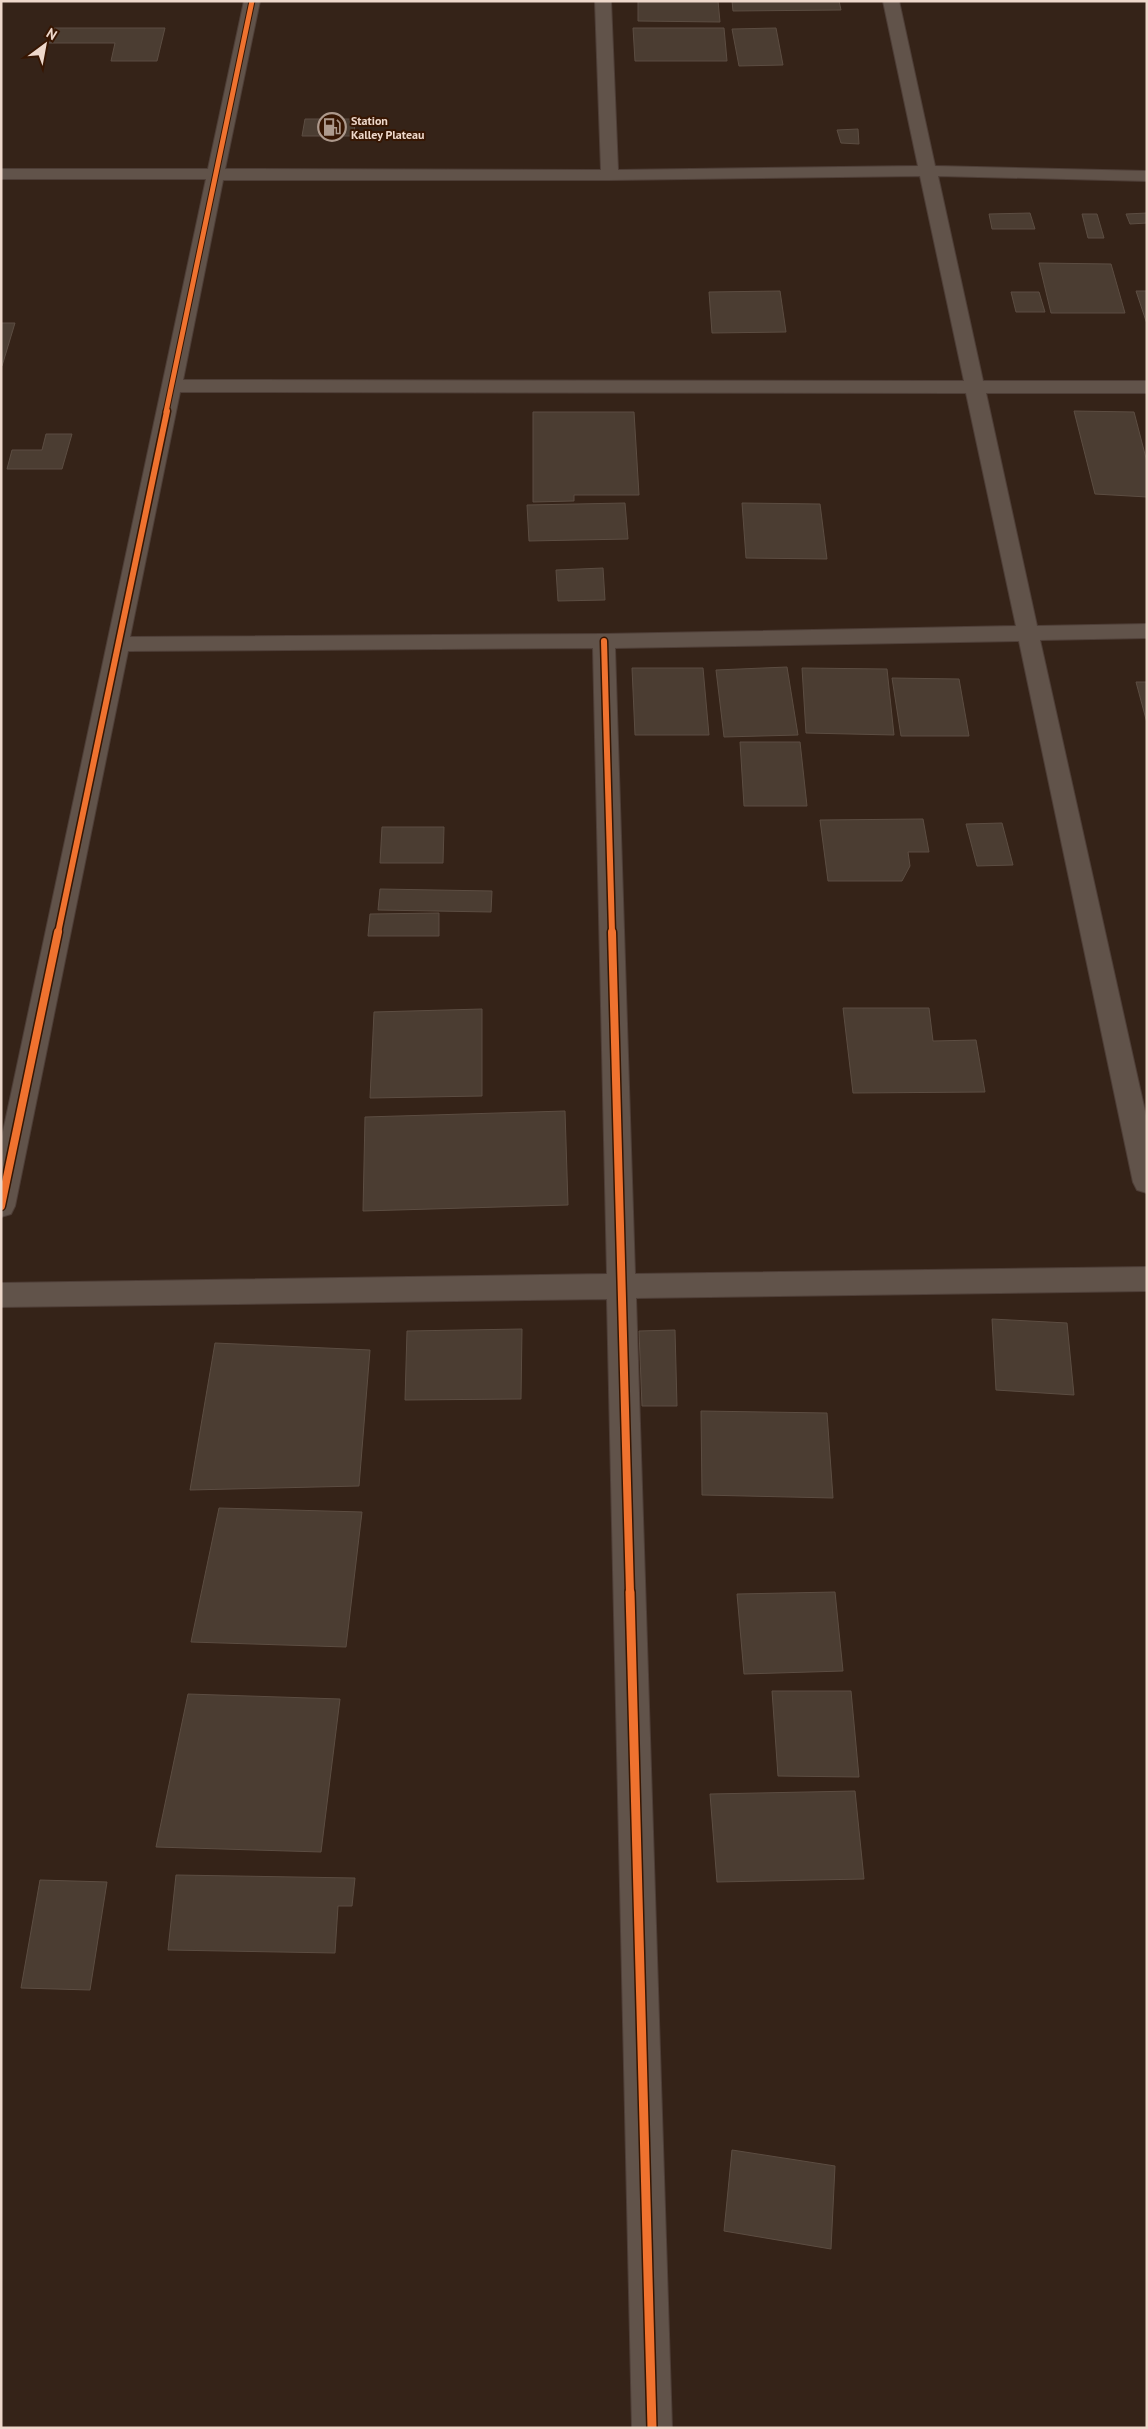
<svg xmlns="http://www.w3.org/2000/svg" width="1148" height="2429" viewBox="0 0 1148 2429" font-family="'PT Sans',sans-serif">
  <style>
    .building { fill: #4b3d32; stroke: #5c4d42 }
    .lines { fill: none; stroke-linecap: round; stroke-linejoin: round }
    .minor-casing { stroke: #4e3e37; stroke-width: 2 }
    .minor { fill: #61534a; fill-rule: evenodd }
    .cycleway-far3-casing { stroke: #371602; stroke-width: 7 }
    .cycleway-far2-casing { stroke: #371602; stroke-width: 9 }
    .cycleway-far1-casing { stroke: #371602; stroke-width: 11 }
    .cycleway-casing { stroke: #371602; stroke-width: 12 }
    .cycleway-far3 { stroke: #ef722f; stroke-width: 5 }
    .cycleway-far2 { stroke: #ef722f; stroke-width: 6 }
    .cycleway-far1 { stroke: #ef722f; stroke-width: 8 }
    .cycleway { stroke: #ef722f; stroke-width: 9 }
    .labels { text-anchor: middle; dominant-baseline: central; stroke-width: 4; stroke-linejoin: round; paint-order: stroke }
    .far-poi-label { font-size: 12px; font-weight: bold; fill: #eed8cb; stroke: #371602; text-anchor: start }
  </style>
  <rect width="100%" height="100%" fill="#352318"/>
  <g class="building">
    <polygon points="638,1 718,1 720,22 638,21"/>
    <polygon points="732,1 839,1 841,10 733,11"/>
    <polygon points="52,28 165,28 157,61 111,61 115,43 48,43"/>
    <polygon points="633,28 724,28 727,61 635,61"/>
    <polygon points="776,28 783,65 739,66 732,29"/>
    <polygon points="305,119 355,119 354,136 302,136"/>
    <polygon points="858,129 859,144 841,143 837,130"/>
    <polygon points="1030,213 1035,229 992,229 989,214"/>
    <polygon points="1147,213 1147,223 1130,224 1126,214"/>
    <polygon points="1082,214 1097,214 1104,238 1088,238"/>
    <polygon points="1039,263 1111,264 1125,313 1051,313"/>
    <polygon points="780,291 786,332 712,333 709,292"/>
    <polygon points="1136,291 1147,291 1147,324"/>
    <polygon points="1011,292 1039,292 1045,312 1016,312"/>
    <polygon points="1,323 15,323 2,366 1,366"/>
    <polygon points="1074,411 1134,412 1147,462 1147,497 1095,494"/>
    <polygon points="533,412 634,412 639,495 574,495 574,501 533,502"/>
    <polygon points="46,434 72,434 62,469 7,469 12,450 42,450"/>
    <polygon points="625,503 628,539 529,541 527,505"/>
    <polygon points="742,503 820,504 827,559 746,558"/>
    <polygon points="603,568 605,600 558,601 556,570"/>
    <polygon points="787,667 798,735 724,737 716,670"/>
    <polygon points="632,668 703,668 709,735 635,735"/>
    <polygon points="802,668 887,669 894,735 806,733"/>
    <polygon points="892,678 959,679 969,736 901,736"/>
    <polygon points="1136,682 1147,682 1147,723"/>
    <polygon points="740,742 800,742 807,806 744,806"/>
    <polygon points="923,819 929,852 908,852 910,866 902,881 828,881 820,820"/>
    <polygon points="1002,823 1013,865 977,866 966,824"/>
    <polygon points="382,827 444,827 443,863 380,863"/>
    <polygon points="380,889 492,891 491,912 378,910"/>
    <polygon points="439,913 439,936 368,936 370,914"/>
    <polygon points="843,1008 929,1008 933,1041 976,1040 985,1092 853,1093"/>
    <polygon points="482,1009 482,1096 370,1098 374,1012"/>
    <polygon points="565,1111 568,1205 363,1211 365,1117"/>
    <polygon points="992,1319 1067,1323 1074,1395 996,1390"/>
    <polygon points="522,1329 521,1399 405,1400 407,1331"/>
    <polygon points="675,1330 677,1406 642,1406 639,1331"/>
    <polygon points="215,1343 370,1350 359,1486 190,1490"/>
    <polygon points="701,1411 827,1413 833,1498 702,1495"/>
    <polygon points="219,1508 362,1512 346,1647 191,1642"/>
    <polygon points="835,1592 843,1671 744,1674 737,1594"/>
    <polygon points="772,1691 851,1691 859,1777 778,1776"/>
    <polygon points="188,1694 340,1699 321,1852 156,1847"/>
    <polygon points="855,1791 864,1879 717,1882 710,1794"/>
    <polygon points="176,1875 355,1878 352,1906 338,1906 335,1953 168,1950"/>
    <polygon points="40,1880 107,1882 90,1990 21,1988"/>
    <polygon points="732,2150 835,2166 831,2249 724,2231"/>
  </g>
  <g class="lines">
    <defs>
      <path id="minor" d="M 244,1 L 260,1 L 225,169 L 601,170 L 595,1 L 611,1 L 618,170 L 918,166 L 883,1 L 899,1 L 935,166 L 1147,171 L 1147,181 L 938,176 L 983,381 L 1147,381 L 1147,393 L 986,393 L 1037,626 L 1147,624 L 1147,638 L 1040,640 L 1147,1120 L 1147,1193 L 1137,1190 L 1133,1182 L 1019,641 L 615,648 L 635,1274 L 1147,1267 L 1147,1291 L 636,1298 L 672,2428 L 632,2428 L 607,1299 L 1,1307 L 1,1283 L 607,1274 L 593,648 L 128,651 L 15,1206 L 11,1214 L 1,1217 L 1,1141 L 206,179 L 1,179 L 1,169 L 208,169 ZM 920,176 L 964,381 L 183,380 L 223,180 L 610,180 ZM 180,392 L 966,393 L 1016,626 L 604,634 L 130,637 Z"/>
    </defs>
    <use href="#minor" class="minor-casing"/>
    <use href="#minor" class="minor"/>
    <defs>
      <polyline id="cycleway-far3" points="166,412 252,1"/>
      <g id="cycleway-far2">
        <polyline points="604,641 612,933"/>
        <polyline points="58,933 167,411"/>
      </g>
      <g id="cycleway-far1">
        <polyline points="612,932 630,1593"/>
        <polyline points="1,1206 58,932"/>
      </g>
      <polyline id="cycleway" points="630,1592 652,2428"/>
    </defs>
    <use href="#cycleway-far3" class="cycleway-far3-casing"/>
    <use href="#cycleway-far2" class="cycleway-far2-casing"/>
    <use href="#cycleway-far1" class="cycleway-far1-casing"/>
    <use href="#cycleway" class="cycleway-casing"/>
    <use href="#cycleway-far3" class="cycleway-far3"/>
    <use href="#cycleway-far2" class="cycleway-far2"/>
    <use href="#cycleway-far1" class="cycleway-far1"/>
    <use href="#cycleway" class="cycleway"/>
  </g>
  <defs>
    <symbol id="fuel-ring" viewBox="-11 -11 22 22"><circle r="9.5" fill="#371602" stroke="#ad998c" stroke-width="1.5"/><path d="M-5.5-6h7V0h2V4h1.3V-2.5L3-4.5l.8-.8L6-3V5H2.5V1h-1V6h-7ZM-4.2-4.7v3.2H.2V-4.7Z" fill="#ad998c"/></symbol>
  </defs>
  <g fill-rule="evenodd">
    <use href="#fuel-ring" x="316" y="111" width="32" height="32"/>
  </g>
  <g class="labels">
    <g class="far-poi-label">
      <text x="351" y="120">Station<tspan x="351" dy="14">Kalley Plateau</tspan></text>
    </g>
  </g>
  <rect width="1148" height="2429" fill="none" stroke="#eed8cb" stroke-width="5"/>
  <g transform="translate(45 45) rotate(32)" stroke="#371602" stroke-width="4" paint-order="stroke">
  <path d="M0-4L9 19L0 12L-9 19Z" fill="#eed8cb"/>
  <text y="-8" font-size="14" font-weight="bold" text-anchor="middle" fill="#eed8cb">N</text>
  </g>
</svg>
